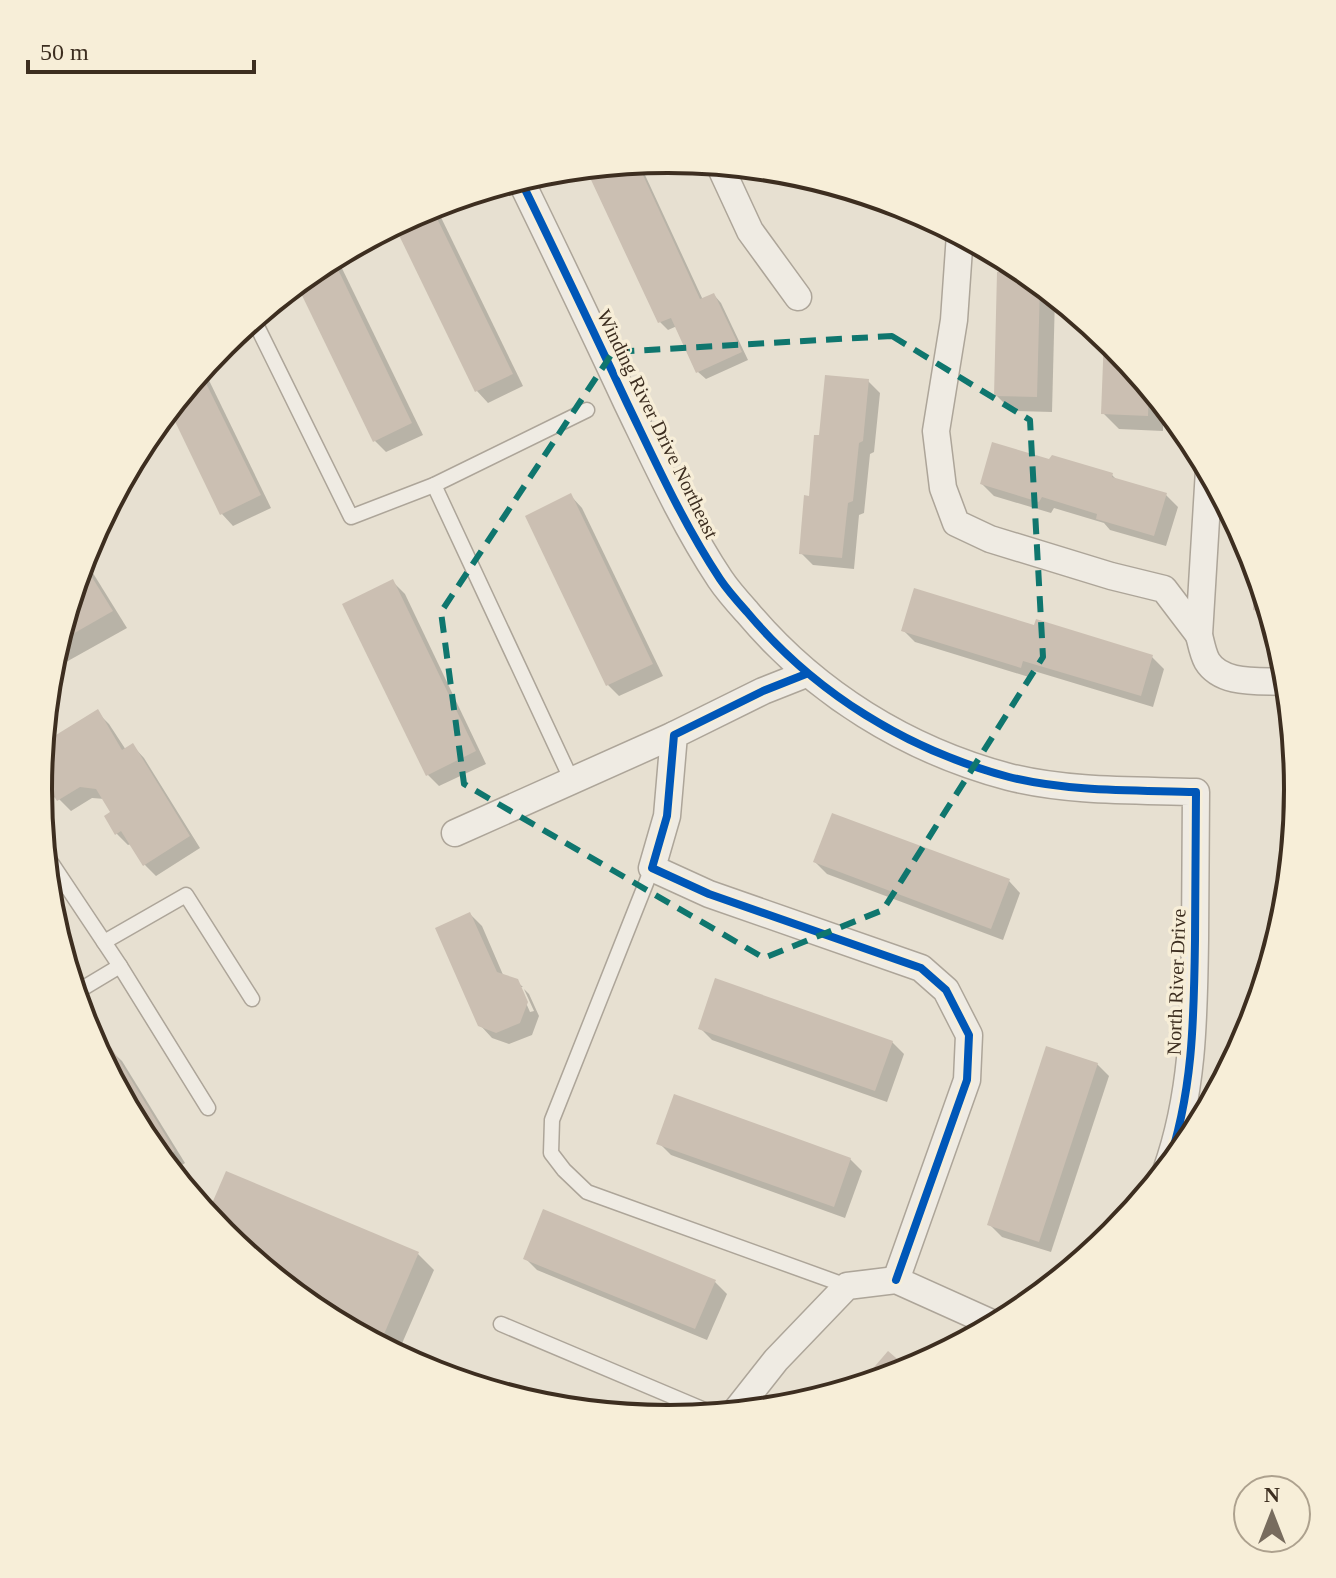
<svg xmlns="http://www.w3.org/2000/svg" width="1336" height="1578" viewBox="0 0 1336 1578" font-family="Georgia,serif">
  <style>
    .shadow { fill: #0003 }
    .building { fill: #cbbfb2 }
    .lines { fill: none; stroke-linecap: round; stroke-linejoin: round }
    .service-casing { stroke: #ada599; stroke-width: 17 }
    .minor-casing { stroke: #ada599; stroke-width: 29 }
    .service { stroke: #efebe3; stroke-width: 14 }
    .minor { stroke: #efebe3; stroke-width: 26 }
    .cycleway-casing { stroke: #f7eed8; stroke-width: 13 }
    .cycleway { stroke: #0057b8; stroke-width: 8 }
    .marked { fill: none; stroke: #0f766e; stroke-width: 6; stroke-dasharray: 16 10; stroke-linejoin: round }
    .labels { text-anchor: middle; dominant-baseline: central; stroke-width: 7; stroke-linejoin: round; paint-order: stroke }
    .street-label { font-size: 20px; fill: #3d2e20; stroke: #f7eed8 }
    .rim { fill: none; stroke: #3d2e20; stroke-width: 4 }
  </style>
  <rect width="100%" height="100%" fill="#e7e0d1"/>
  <g class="shadow">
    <polygon points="639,162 703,300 714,295 721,303 748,360 706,379 698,372 677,326 668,330 660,322 588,167"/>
    <polygon points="435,205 523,386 488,403 477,391 396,224"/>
    <polygon points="336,256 423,435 386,452 375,441 318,265"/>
    <polygon points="1018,265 1055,296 1052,412 1012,411 996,395 1002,274"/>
    <polygon points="1106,337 1114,344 1163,404 1163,431 1119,429 1103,413"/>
    <polygon points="203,368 271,508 233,526 222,514 170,407"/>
    <polygon points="868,381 880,393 874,452 870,454 864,513 859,515 854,569 813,565 801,553 820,437"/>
    <polygon points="1049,462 1112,475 1118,481 1166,495 1178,507 1166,546 1110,530 1104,523 1054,508 1051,513 994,496 982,484"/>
    <polygon points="571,496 582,508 663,676 619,696 607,684"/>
    <polygon points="83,557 127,628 50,671 50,666"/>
    <polygon points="1256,568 1281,649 1264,634 1264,619 1255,610"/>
    <polygon points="393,582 405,594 486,764 439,786 427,774"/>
    <polygon points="1036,627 1152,657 1164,669 1153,707 1034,671 1032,678 915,642 903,630"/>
    <polygon points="97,712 109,724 126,750 133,746 144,758 200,848 156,876 145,865 131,844 128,845 117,834 113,813 105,799 92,798 71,811 56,796 51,800 38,786 42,746"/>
    <polygon points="815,862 1009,881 1020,893 1003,940 827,874"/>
    <polygon points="470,914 482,926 504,977 516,981 523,987 519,987 530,1012 534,1011 524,989 529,994 539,1016 532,1035 509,1044 492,1038 480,1025"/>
    <polygon points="700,1028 892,1042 904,1054 887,1102 712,1040"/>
    <polygon points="110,1050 122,1061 185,1163 171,1172 144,1139 100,1056"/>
    <polygon points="1097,1064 1109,1076 1051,1252 1002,1237 990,1225"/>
    <polygon points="659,1143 850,1159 862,1171 845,1218 671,1155"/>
    <polygon points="227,1174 418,1254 434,1270 397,1355 318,1313 222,1234 208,1217"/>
    <polygon points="525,1258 715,1282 727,1294 707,1340 537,1270"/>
  </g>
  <g class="building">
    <polygon points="637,162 700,299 714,293 742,352 696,373 671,318 658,323 585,167"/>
    <polygon points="431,206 513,374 475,392 394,225"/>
    <polygon points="1001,256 1018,265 1040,284 1037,397 994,396 997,272 1000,272"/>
    <polygon points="332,257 412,423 373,442 296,283 318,265"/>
    <polygon points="1104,336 1114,344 1149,386 1148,416 1101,414"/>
    <polygon points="200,371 261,495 220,515 169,409"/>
    <polygon points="825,375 869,379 863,441 859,443 853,501 848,503 842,558 799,554 804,495 809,496 814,435 819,435"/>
    <polygon points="992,442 1049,459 1052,455 1113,473 1112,477 1167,493 1154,536 1096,519 1097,514 1042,497 1039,502 980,484"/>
    <polygon points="571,493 653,664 606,686 525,516"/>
    <polygon points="82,561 113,611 57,643"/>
    <polygon points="1255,563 1276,635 1262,634 1262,611 1253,610"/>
    <polygon points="393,579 476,751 426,776 342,604"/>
    <polygon points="914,588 1034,625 1036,619 1153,655 1141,696 1023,661 1021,668 901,631"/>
    <polygon points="98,709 122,750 133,743 190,836 143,866 121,831 115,835 104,816 110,812 96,789 80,787 57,801 46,784 38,789 43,743"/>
    <polygon points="1288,745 1294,745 1298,789 1291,858 1289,858 1290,807 1286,806"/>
    <polygon points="832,813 1010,879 991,929 813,862"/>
    <polygon points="470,912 497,972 518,979 528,1002 520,1023 496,1033 478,1026 435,928"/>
    <polygon points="715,978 893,1041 875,1091 698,1029"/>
    <polygon points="1046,1046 1098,1063 1039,1242 987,1225"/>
    <polygon points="111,1047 175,1151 161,1160 144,1139 99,1054"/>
    <polygon points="674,1094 851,1158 834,1207 656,1144"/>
    <polygon points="226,1171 419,1252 379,1346 318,1313 222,1234 207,1215"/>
    <polygon points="543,1209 716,1280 695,1329 523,1259"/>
    <polygon points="888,1351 910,1370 857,1387"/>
  </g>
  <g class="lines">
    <defs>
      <g id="service">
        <polyline points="253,318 351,517 434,485 587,410"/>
        <polyline points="434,485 572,781"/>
        <polyline points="44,852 120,966 75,993"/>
        <polyline points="652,868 552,1120 551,1153 564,1170 587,1192 847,1286"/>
        <polyline points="104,942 186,895 252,999"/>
        <polyline points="120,966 208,1108"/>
        <polyline points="501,1324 714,1414"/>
      </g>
      <g id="minor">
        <polyline points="719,164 750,231 798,297"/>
        <path d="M 520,179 C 556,253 592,328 627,403 C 656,463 683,523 720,579 C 728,591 738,602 747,612 C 815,693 907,750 1009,777 C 1070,792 1134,790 1196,792 C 1196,841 1195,890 1195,940 C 1194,1019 1193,1095 1166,1171"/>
        <polyline points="960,234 954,320 936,431 943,488 956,523 990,539 1111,576 1164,589 1199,635"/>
        <path d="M 1209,470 L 1199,635 C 1201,643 1203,654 1207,661 C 1222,686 1262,680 1287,682"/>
        <polyline points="806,674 763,691 674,735 667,816 652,868 709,894 921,968 946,990 969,1035 967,1080 896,1280"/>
        <polyline points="455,833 674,735"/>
        <polyline points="735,1412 776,1360 847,1286 896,1280 996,1325"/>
      </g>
    </defs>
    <use href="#service" class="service-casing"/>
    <use href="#minor" class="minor-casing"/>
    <use href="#service" class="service"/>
    <use href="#minor" class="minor"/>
    <defs>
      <g id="cycleway">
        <path d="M 520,179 C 556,253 592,328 627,403 C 656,463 683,523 720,579 C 728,591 738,602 747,612 C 815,693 907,750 1009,777 C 1070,792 1134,790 1196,792 C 1196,841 1195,890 1195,940 C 1194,1019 1193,1095 1166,1171"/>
        <polyline points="806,674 763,691 674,735 667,816 652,868 709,894 921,968 946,990 969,1035 967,1080 896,1280"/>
      </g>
    </defs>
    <use href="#cycleway" class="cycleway-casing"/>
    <use href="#cycleway" class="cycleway"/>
  </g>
  <path class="marked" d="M 892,336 L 1030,420 L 1043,657 L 883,910 L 764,958 L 464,784 L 441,612 L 613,352 Z"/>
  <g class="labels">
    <g class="street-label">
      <text transform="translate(658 424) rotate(64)">Winding River Drive Northeast</text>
      <text transform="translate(1176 982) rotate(-88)">North River Drive</text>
    </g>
  </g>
  <path d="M0 0H1336V1578H0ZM52 789a616 616 0 1 1 1232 0a616 616 0 1 1-1232 0Z" fill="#f7eed8" fill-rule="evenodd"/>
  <path class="rim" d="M52 789a616 616 0 1 1 1232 0a616 616 0 1 1-1232 0Z"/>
  <g transform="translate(1272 1514)"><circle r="38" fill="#f7eed8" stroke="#ada18e" stroke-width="2"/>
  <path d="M0-6L14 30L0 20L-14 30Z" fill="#786c5e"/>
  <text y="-12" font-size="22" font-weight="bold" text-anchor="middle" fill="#3d2e20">N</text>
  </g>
  <path d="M28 60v12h226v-12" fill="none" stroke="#3d2e20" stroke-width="4"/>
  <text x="40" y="60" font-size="24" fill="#3d2e20" stroke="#f7eed8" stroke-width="6" paint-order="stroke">50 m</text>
</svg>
